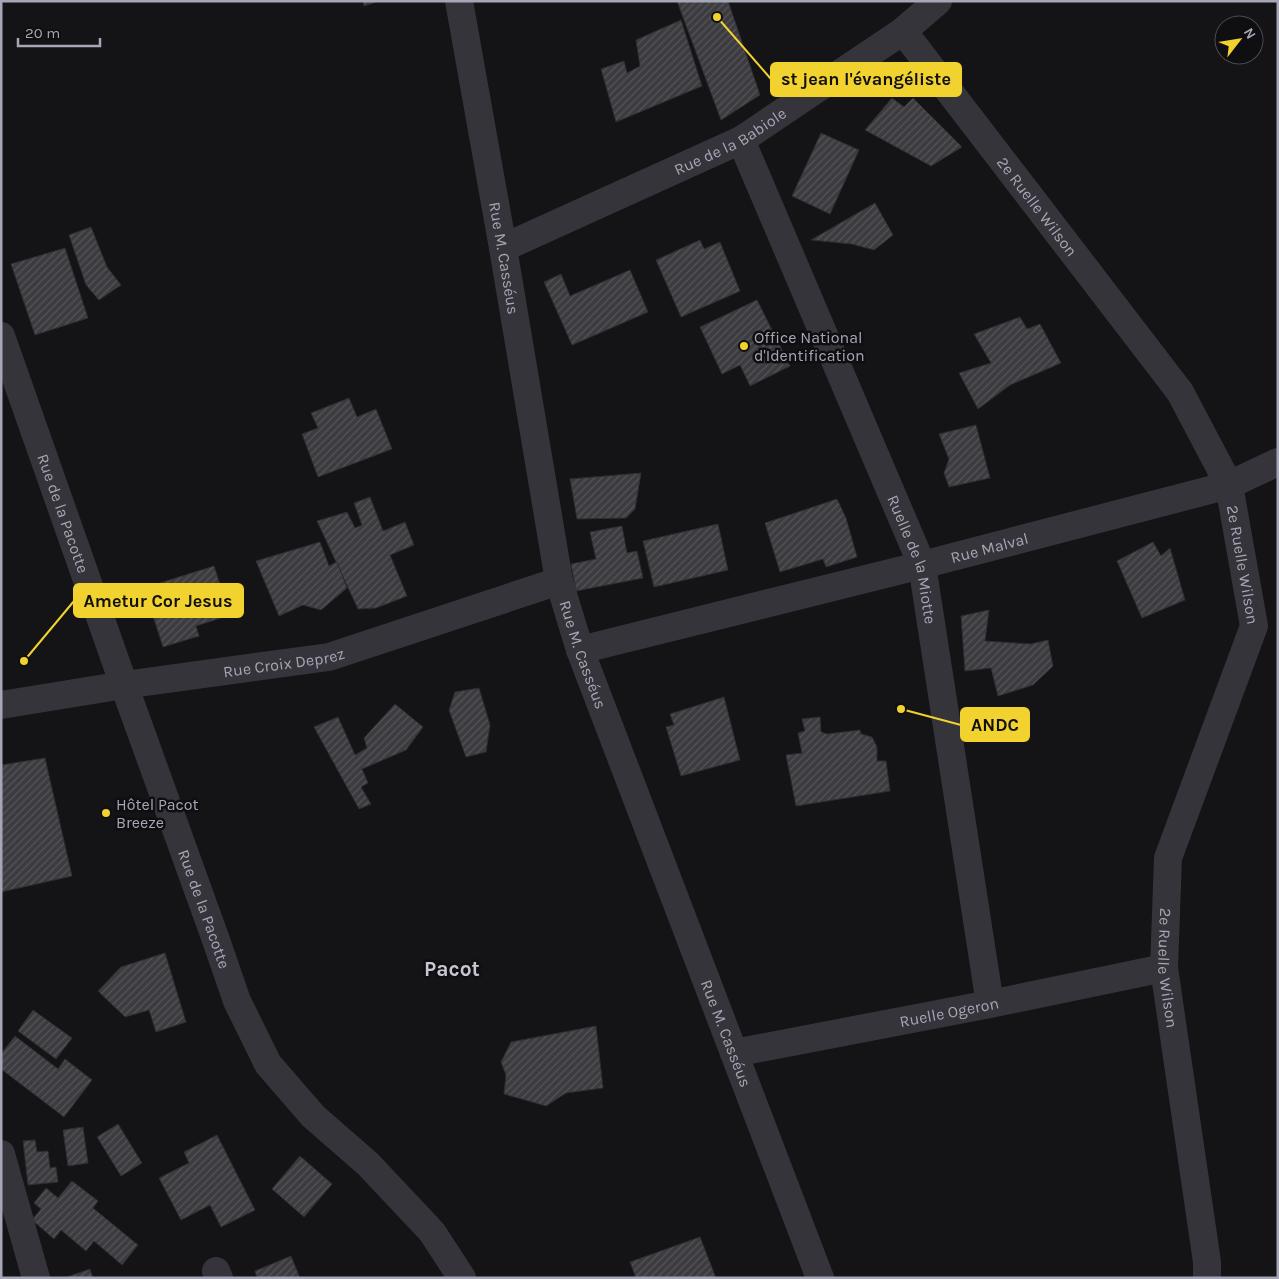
<svg xmlns="http://www.w3.org/2000/svg" width="1279" height="1279" viewBox="0 0 1279 1279" font-family="Karla,sans-serif">
  <style>
    .building { fill: url(#building-hatch); stroke: #2e2d31 }
    .lines { fill: none; stroke-linecap: round; stroke-linejoin: round }
    .street { stroke: #34343a; stroke-width: 28 }
    .poi-dot { fill: #f2d22e; stroke: #0f0e10; stroke-width: 2 }
    .labels { text-anchor: middle; dominant-baseline: central; stroke-width: 5; stroke-linejoin: round; paint-order: stroke }
    .street-label { font-size: 16px; fill: #a5a7b6; stroke: #0f0e10 }
    .poi-label { font-size: 16px; fill: #a5a7b6; stroke: #0f0e10; text-anchor: start }
    .district-label { font-size: 21px; font-weight: bold; fill: #c6c7d2; stroke: #0f0e10 }
    .leader { fill: none; stroke: #f2d22e; stroke-width: 2 }
    .callout-dot { fill: #f2d22e; stroke: #0f0e10; stroke-width: 2 }
    .callout { fill: #f2d22e; stroke: #f2d22e; stroke-width: 2 }
    .callout-label { font-size: 18px; text-anchor: middle; font-weight: bold; fill: #111 }
  </style>
  <defs>
    <pattern id="building-hatch" width="6" height="6" patternUnits="userSpaceOnUse" patternTransform="scale(1.25)"><rect width="6" height="6" fill="#3b3b40"/><path d="M-1 1l2-2M0 6l6-6M5 7l2-2" fill="none" stroke="#545459"/></pattern>
  </defs>
  <rect width="100%" height="100%" fill="#141315"/>
  <g class="building">
    <polygon points="363,1 379,1 364,6"/>
    <polygon points="677,1 728,1 760,95 721,120"/>
    <polygon points="681,20 702,86 616,122 601,69 624,61 627,73 640,66 636,40"/>
    <polygon points="892,98 904,107 913,98 962,147 931,166 865,130"/>
    <polygon points="821,133 859,150 830,214 792,196"/>
    <polygon points="875,203 893,235 874,250 852,244 811,240"/>
    <polygon points="91,227 107,267 121,285 99,300 86,285 69,235"/>
    <polygon points="700,240 704,249 720,242 740,291 681,317 656,260"/>
    <polygon points="65,248 88,318 35,335 11,264"/>
    <polygon points="630,270 648,312 572,345 544,282 561,274 570,296"/>
    <polygon points="757,300 790,366 750,386 740,365 722,374 700,327"/>
    <polygon points="1020,317 1027,329 1040,324 1061,363 1010,385 978,409 959,373 991,363 974,334"/>
    <polygon points="349,398 357,417 376,409 392,449 318,477 302,434 318,428 311,413"/>
    <polygon points="976,425 990,478 949,487 944,473 949,459 939,434"/>
    <polygon points="641,473 635,509 626,518 577,519 570,479"/>
    <polygon points="370,497 383,531 405,522 414,545 390,555 407,596 376,608 358,609 317,521 347,512 355,528 362,525 354,503"/>
    <polygon points="837,499 846,518 857,557 826,567 823,559 780,572 765,523"/>
    <polygon points="718,524 728,570 654,587 643,541"/>
    <polygon points="622,526 627,553 637,551 643,578 576,591 571,564 596,559 590,532"/>
    <polygon points="320,542 329,566 337,562 347,588 321,610 303,605 279,616 256,561"/>
    <polygon points="1153,542 1161,556 1170,548 1185,600 1142,618 1117,561"/>
    <polygon points="214,566 230,615 196,626 199,636 163,647 144,588"/>
    <polygon points="989,610 985,641 1031,644 1048,640 1053,666 1033,685 998,696 991,668 965,671 961,616"/>
    <polygon points="479,688 490,725 486,752 466,757 449,710 455,692"/>
    <polygon points="724,697 740,760 681,776 666,727 674,725 670,714"/>
    <polygon points="395,704 423,727 406,750 362,769 368,783 361,787 371,804 359,809 314,727 338,717 355,755 367,748 364,738"/>
    <polygon points="820,717 821,732 827,734 860,730 861,734 872,737 877,747 877,761 886,761 890,791 796,806 786,755 802,753 798,733 805,731 802,719"/>
    <polygon points="45,758 72,876 1,892 1,765"/>
    <polygon points="165,953 186,1022 156,1032 149,1010 125,1017 98,991 121,967"/>
    <polygon points="33,1010 72,1038 56,1059 18,1031"/>
    <polygon points="596,1026 603,1088 566,1093 546,1106 504,1094 506,1075 501,1062 511,1042"/>
    <polygon points="15,1036 58,1069 65,1059 92,1080 64,1117 1,1069 1,1054"/>
    <polygon points="118,1124 142,1163 121,1176 97,1137"/>
    <polygon points="83,1127 88,1163 68,1166 63,1130"/>
    <polygon points="217,1135 255,1210 221,1227 210,1205 181,1220 159,1178 189,1163 184,1152"/>
    <polygon points="35,1140 37,1152 48,1151 50,1168 56,1167 58,1182 28,1185 23,1141"/>
    <polygon points="300,1156 332,1184 304,1217 272,1189"/>
    <polygon points="72,1181 98,1201 93,1208 138,1245 122,1265 94,1241 86,1251 61,1230 54,1239 32,1220 41,1209 34,1203 46,1188 58,1198"/>
    <polygon points="700,1237 716,1278 636,1278 630,1262"/>
    <polygon points="291,1256 300,1278 257,1278 255,1271"/>
    <polygon points="90,1269 93,1278 64,1278"/>
  </g>
  <g class="lines">
    <g class="street">
      <path id="s1" d="M 459,1 L 503,248 L 559,581 L 580,650 L 820,1278"/>
      <path id="s2" d="M 903,31 L 1180,392 L 1229,485 L 1254,626 L 1168,858 L 1164,968 L 1207,1262 L 1207,1278"/>
      <path id="s3" d="M 741,140 L 922,565 L 990,1004"/>
      <path id="s4" d="M 503,248 L 741,140 L 903,31 L 938,1"/>
      <path id="s5" d="M 1,336 L 124,685 L 216,940 L 237,1001 L 268,1064 L 313,1116 L 368,1164 L 432,1232 L 462,1278"/>
      <path id="s6" d="M 580,650 L 922,565 L 1229,485 L 1278,462"/>
      <path id="s7" d="M 1,705 L 124,685 L 329,657 L 559,581"/>
      <path id="s8" d="M 734,1053 L 990,1004 L 1164,968"/>
      <polyline points="1,1154 36,1278"/>
      <polyline points="216,1271 219,1278"/>
    </g>
  </g>
  <g class="poi-dot">
    <circle cx="744" cy="346" r="5"/>
    <circle cx="106" cy="813" r="5"/>
  </g>
  <g class="labels">
    <g class="street-label">
      <text stroke="none"><textPath href="#s4" startOffset="251">Rue de la Babiole</textPath></text>
      <text stroke="none"><textPath href="#s2" startOffset="221">2e Ruelle Wilson</textPath></text>
      <text stroke="none"><textPath href="#s1" startOffset="261">Rue M. Casséus</textPath></text>
      <text stroke="none"><textPath href="#s5" startOffset="188">Rue de la Pacotte</textPath></text>
      <text stroke="none"><textPath href="#s6" startOffset="422">Rue Malval</textPath></text>
      <text stroke="none"><textPath href="#s3" startOffset="454">Ruelle de la Miotte</textPath></text>
      <text stroke="none"><textPath href="#s2" startOffset="641">2e Ruelle Wilson</textPath></text>
      <text stroke="none"><textPath href="#s1" startOffset="666">Rue M. Casséus</textPath></text>
      <text stroke="none"><textPath href="#s7" startOffset="286">Rue Croix Deprez</textPath></text>
      <text stroke="none"><textPath href="#s5" startOffset="608">Rue de la Pacotte</textPath></text>
      <text stroke="none"><textPath href="#s2" startOffset="1061">2e Ruelle Wilson</textPath></text>
      <text stroke="none"><textPath href="#s8" startOffset="219">Ruelle Ogeron</textPath></text>
      <text stroke="none"><textPath href="#s1" startOffset="1071">Rue M. Casséus</textPath></text>
    </g>
    <g class="poi-label">
      <text x="754" y="337">Office National<tspan x="754" dy="18">d'Identification</tspan></text>
      <text x="116" y="804">Hôtel Pacot<tspan x="116" dy="18">Breeze</tspan></text>
    </g>
    <g class="district-label">
      <text x="452" y="969">Pacot</text>
    </g>
  </g>
  <path class="leader" d="M717 17L771 79M24 661L74 601M901 709L961 725"/>
  <g class="callout-dot">
    <circle cx="717" cy="17" r="5"/>
    <circle cx="24" cy="661" r="5"/>
    <circle cx="901" cy="709" r="5"/>
  </g>
  <g class="callout">
    <rect x="771" y="63" width="190" height="33" rx="5"/>
    <rect x="74" y="584" width="169" height="33" rx="5"/>
    <rect x="961" y="708" width="68" height="33" rx="5"/>
  </g>
  <g class="callout-label">
    <text x="866" y="85">st jean l'évangéliste</text>
    <text x="158" y="607">Ametur Cor Jesus</text>
    <text x="995" y="731">ANDC</text>
  </g>
  <rect width="1279" height="1279" fill="none" stroke="#a5a7b6" stroke-width="5"/>
  <g transform="translate(1239 40) rotate(59)"><circle r="24" fill="#0f0e10" stroke="#4b4b52"/>
  <path d="M0-4L9 19L0 12L-9 19Z" fill="#f2d22e"/>
  <text y="-8" font-size="14" font-weight="bold" text-anchor="middle" fill="#a5a7b6">N</text>
  </g>
  <path d="M18 38v8h82v-8" fill="none" stroke="#a5a7b6" stroke-width="2.5"/>
  <text x="25" y="38" font-size="15" fill="#a5a7b6" stroke="#0f0e10" stroke-width="4" paint-order="stroke">20 m</text>
</svg>
